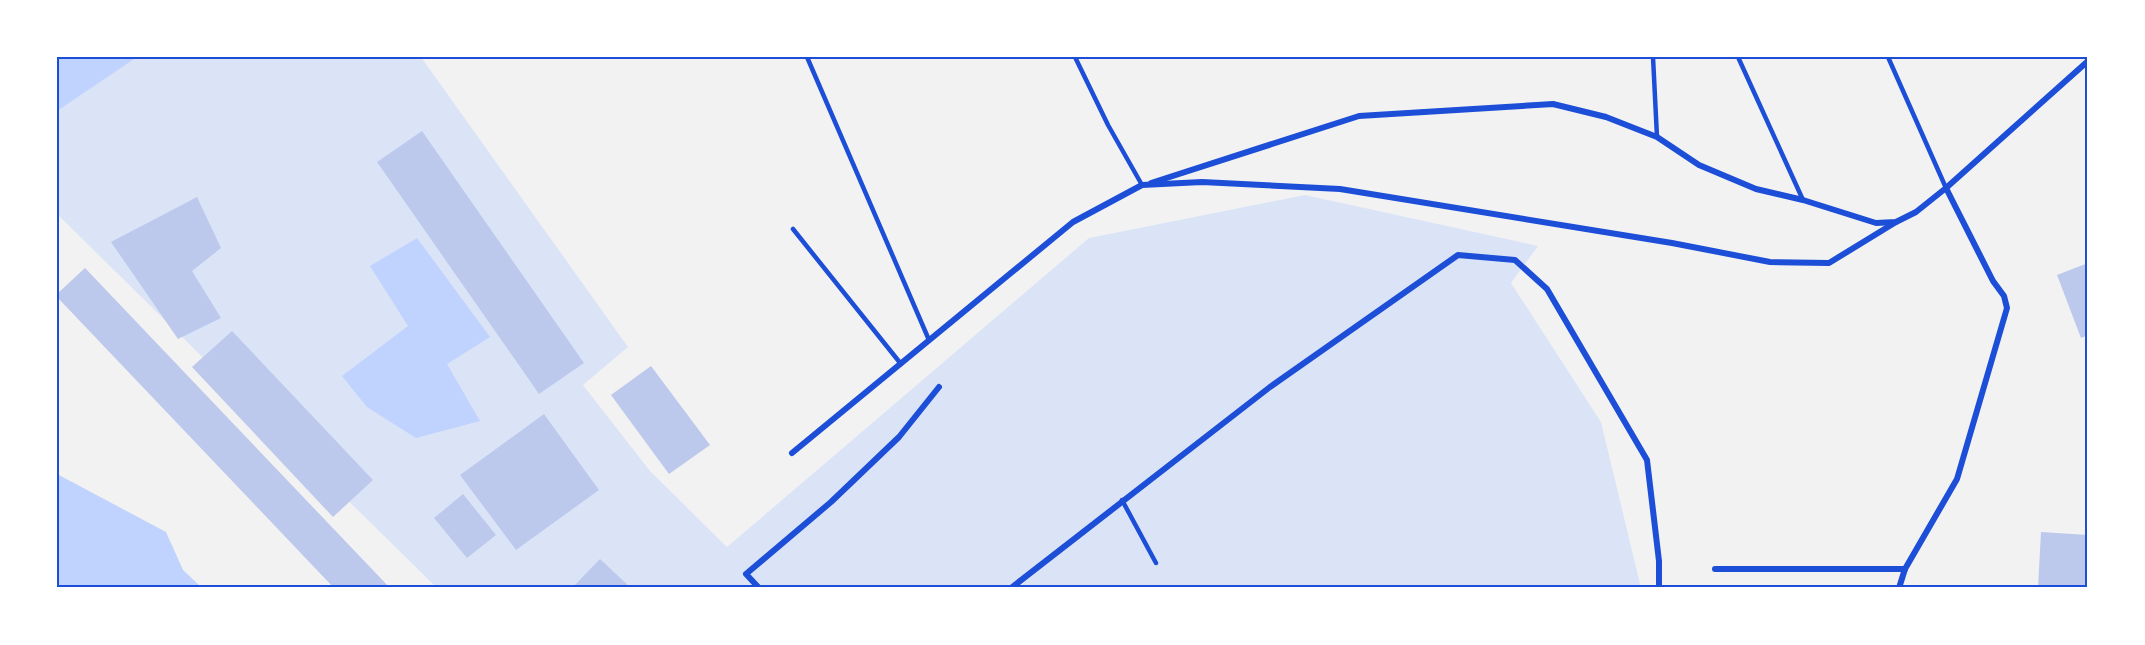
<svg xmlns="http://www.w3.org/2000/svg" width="2145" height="645" viewBox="0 0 2145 645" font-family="'Fira Sans Condensed',sans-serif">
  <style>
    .green { fill: #dbe4f7 }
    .water { fill: #bfd3fe }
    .building { fill: #bdc9ec }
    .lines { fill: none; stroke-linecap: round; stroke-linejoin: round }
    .service { stroke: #1d4ed8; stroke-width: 4.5 }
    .minor { stroke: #1d4ed8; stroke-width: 6 }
    .neatline { fill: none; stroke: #1d4ed8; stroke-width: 2 }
  </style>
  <rect width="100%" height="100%" fill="#f2f2f2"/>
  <polygon class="green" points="57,57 421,57 628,347 583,385 650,471 727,547 1089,238 1305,195 1538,246 1511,283 1601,422 1641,588 437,588 57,214"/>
  <g class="water">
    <polygon points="57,57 137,57 57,111"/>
    <polygon points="417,238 490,337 447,364 480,421 416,438 367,407 342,376 408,326 370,266"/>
    <polygon points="57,474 166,532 183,570 202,588 57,588"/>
  </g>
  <g class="building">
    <polygon points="422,131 584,363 539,394 377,162"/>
    <polygon points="197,197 221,248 192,271 221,318 178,339 111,242"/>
    <polygon points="2088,263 2088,335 2081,338 2057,275"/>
    <polygon points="85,268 265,457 390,588 334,588 236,485 57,297 57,294"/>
    <polygon points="232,331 373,480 333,517 192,367"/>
    <polygon points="651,366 710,445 669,474 611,395"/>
    <polygon points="544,414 599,490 516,550 460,475"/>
    <polygon points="463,494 496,535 467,558 434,518"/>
    <polygon points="2041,532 2088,535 2088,588 2038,588"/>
    <polygon points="600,559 631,588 572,588"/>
  </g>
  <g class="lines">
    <g class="service">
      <polyline points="807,57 929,340"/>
      <polyline points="1075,57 1108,125 1142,185"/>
      <polyline points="1653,57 1657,137"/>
      <polyline points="1738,57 1803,200"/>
      <polyline points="1888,57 1946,188"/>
      <polyline points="793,229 901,364"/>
      <polyline points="1122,500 1156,563"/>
    </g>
    <g class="minor">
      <polyline points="1151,183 1359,116 1553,104 1606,117 1657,137 1699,165 1756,189 1803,200 1876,223 1896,222 1916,212 1946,188 2088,61"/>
      <polyline points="792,453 1073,222 1142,185 1202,182 1340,189 1672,243 1770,262 1829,263 1896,222"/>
      <polyline points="1715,569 1905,569"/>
      <polyline points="759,588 746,574 831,502 899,437 939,387"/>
      <polyline points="1011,588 1270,387 1458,255 1515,260 1547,289 1647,460 1659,561 1659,588"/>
      <polyline points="1899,588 1905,569 1957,479 2007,308 2004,296 1993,281 1946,188"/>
    </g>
  </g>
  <rect width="2145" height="645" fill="none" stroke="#ffffff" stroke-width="117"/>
  <rect x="58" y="58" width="2028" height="528" class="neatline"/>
</svg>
